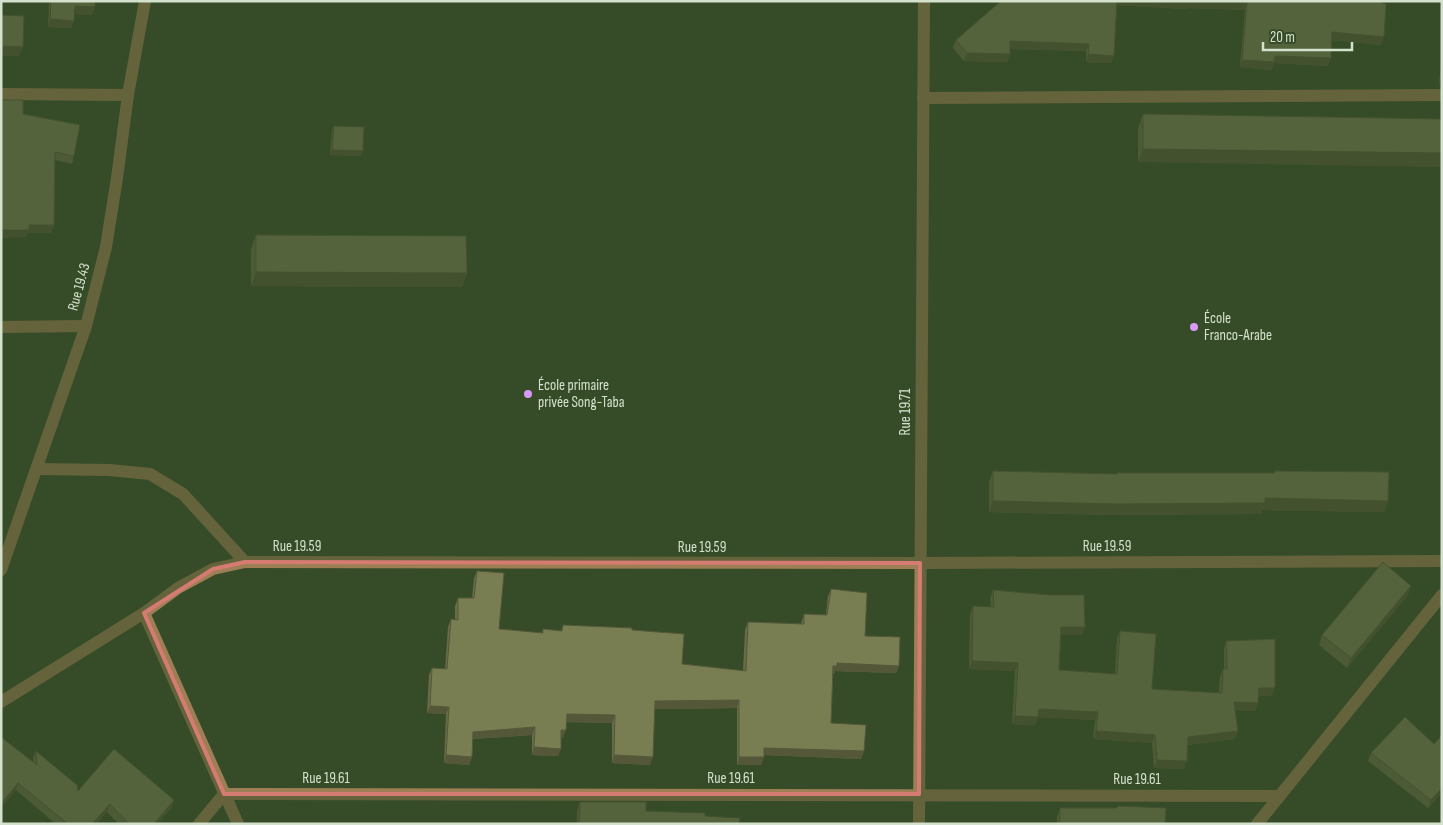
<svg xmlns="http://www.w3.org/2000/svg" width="1443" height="825" viewBox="0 0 1443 825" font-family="'Sofia Sans Condensed',sans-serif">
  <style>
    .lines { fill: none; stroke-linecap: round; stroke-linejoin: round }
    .minor { stroke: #9e7f55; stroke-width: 12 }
    .wall { fill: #676c47 }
    .shaded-wall { fill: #545839 }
    .building { fill: #787e52; stroke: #545839 }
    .marked { fill: none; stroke: #d57b72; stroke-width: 4; stroke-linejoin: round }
    .poi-dot { fill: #d99af7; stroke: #364c28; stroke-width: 2 }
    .labels { text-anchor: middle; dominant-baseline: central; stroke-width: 4; stroke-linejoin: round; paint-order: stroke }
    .street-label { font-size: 15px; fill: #d4e1cc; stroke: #364c28 }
    .poi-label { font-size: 15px; fill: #d4e1cc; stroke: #364c28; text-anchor: start }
  </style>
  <rect width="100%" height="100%" fill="#364c28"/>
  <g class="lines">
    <g class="minor">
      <polyline points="1,94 128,95"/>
      <polyline points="923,98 1442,95"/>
      <polyline points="1,327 86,326"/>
      <polyline points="37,469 109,470 150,474 183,494 245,562"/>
      <polyline points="1,570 86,326 106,247 117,178 128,95 145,1"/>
      <polyline points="144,613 238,824"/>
      <polyline points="1,702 144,613 178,588 213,569 245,562 920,563 1442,561"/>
      <polyline points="199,824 224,794 1278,796"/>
      <polyline points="919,824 924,1"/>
      <polyline points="1257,824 1442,595"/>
    </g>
  </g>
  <g class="wall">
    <polygon points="49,1 95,1 95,7 92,15 74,14 74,21 71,28 48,27"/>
    <polygon points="953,1 1382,1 1381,45 1331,40 1331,58 1328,66 1274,63 1271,70 1240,67 1245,10 1187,8 1186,9 1116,5 1111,63 1086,62 1086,51 1010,49 1010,54 1007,62 964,61 953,48 956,40 1001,1"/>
    <polygon points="1442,54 1442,84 1439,84"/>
    <polygon points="23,114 74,156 72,164 55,160 54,225 51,233 27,233 26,237"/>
    <polygon points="1143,114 1442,119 1138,162 1138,128"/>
    <polygon points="334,126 361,156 330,155 332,131"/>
    <polygon points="256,235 467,273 462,287 251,286 251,249"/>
    <polygon points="993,471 1117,474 1274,473 1275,471 1388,501 1384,512 1262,510 1261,514 1110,515 989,512 989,482"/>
    <polygon points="477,571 499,629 542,633 543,629 561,631 563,625 632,630 682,664 743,671 745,630 748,622 801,624 804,614 826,615 828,596 831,589 865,636 899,666 896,673 835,671 834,674 833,674 831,723 864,751 861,759 764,755 761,765 737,765 737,708 655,709 650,765 612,763 612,723 566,722 563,738 561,738 558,756 532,755 532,735 473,739 472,757 469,765 444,763 446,714 427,713 429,675 432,668 445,669 448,627 451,619 455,620 455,606 458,598 472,598 474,578"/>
    <polygon points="993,590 1082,635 1061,635 1059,670 1115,674 1117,639 1120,631 1152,689 1219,693 1220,677 1223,669 1224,669 1224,649 1226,641 1272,696 1258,696 1258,703 1255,711 1235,710 1235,739 1187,745 1184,769 1154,768 1152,743 1093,739 1095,720 1038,717 1035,725 1012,724 1015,671 969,669 970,614 973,606 991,607 990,598"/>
    <polygon points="1408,595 1347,668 1319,645 1322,635"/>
    <polygon points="1442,735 1442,792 1428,808 1368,761 1371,753 1434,744"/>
    <polygon points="1,737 33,762 33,758 36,751 78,791 172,807 157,824 119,824 107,812 96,824 56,824 16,790"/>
    <polygon points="580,802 646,811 705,816 739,824 577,824 577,811"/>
    <polygon points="1118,806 1165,824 1057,824 1057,817 1060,808 1117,808"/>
  </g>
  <g class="shaded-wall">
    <polygon points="1115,1 1229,1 1247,2 1245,10 1187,8 1186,9 1114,5"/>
    <polygon points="75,6 95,7 92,15 72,14"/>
    <polygon points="50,19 74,21 71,28 48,27"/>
    <polygon points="1332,32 1384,37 1381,45 1329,40"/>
    <polygon points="1010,41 1089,44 1086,51 1007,49"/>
    <polygon points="1,46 23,47 19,56 1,56"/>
    <polygon points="967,53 1010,54 1007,62 964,61"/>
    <polygon points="1088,54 1114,56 1111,63 1086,62"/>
    <polygon points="1275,56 1331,58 1328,66 1274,63 1271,70 1240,67 1242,60"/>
    <polygon points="1442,76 1442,84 1439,84"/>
    <polygon points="1143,149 1442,153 1442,167 1138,162"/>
    <polygon points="332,150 363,151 361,156 330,155"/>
    <polygon points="29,225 54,225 51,233 27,233 26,237 1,238 1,230"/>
    <polygon points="256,272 467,273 462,287 251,286"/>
    <polygon points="1265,498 1388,501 1384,512 1262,510 1261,514 1110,515 989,512 993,501"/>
    <polygon points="1411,586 1408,595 1347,668 1351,658"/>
    <polygon points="1061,627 1085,627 1082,635 1058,635"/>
    <polygon points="972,661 1018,663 1015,671 969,669"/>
    <polygon points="837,663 899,666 896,673 835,671 834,674 830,674 833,666"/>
    <polygon points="1259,688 1275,688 1272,696 1256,696"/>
    <polygon points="739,700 737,708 653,709 655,701"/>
    <polygon points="1234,702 1258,703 1255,711 1231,710"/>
    <polygon points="430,706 449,707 446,714 427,713"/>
    <polygon points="1039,709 1098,712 1095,720 1036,717"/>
    <polygon points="567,714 615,715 612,723 564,722"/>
    <polygon points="1015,716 1038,717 1035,725 1012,724"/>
    <polygon points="535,727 532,735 471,739 473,732"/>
    <polygon points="561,730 566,730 563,738 559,738"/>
    <polygon points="1096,731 1155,735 1152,743 1093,739"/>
    <polygon points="1238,731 1235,739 1185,745 1188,737"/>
    <polygon points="534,747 561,749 558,756 532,755"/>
    <polygon points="764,748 864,751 861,759 761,755"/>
    <polygon points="446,755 472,757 469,765 444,763"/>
    <polygon points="614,755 653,757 650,765 612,763"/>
    <polygon points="739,757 764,757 761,765 737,765"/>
    <polygon points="1157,760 1187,761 1184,769 1154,768"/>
    <polygon points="18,783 16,790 1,808 1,804"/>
    <polygon points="1442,788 1442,792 1428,808 1431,800"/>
    <polygon points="174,800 172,807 157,824 154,824"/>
    <polygon points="110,804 107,812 96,824 92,824"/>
  </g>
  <g class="building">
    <polygon points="51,1 95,1 95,7 75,6 74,21 50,19"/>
    <polygon points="1001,1 1117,1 1114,56 1088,54 1089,44 1010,41 1010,54 967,53 956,40"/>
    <polygon points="1229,1 1382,1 1382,3 1386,4 1384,37 1332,32 1331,58 1275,56 1274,62 1242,60 1247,2"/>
    <polygon points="1,15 24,16 23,47 1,46"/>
    <polygon points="1,100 23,100 23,114 80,125 74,156 55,152 54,225 29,225 29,230 1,230"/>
    <polygon points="1143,114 1442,119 1442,153 1143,149"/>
    <polygon points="334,126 364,127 363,151 332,150"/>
    <polygon points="256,235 466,236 467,273 256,272"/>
    <polygon points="993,471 1117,474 1117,473 1275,473 1275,471 1389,472 1388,501 1265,498 1265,503 1114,504 993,501"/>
    <polygon points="1383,562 1411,586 1351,658 1322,635"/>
    <polygon points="477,571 504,573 499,629 543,633 543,629 562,631 563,625 632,628 632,630 684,634 682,664 746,671 748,622 804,624 804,614 827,615 831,589 867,593 865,636 900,637 899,666 837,663 837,666 833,666 831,723 866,725 864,751 764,748 764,757 739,757 739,700 655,701 653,757 614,755 615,715 567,714 566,730 561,730 561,749 534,747 535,727 473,732 472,757 446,755 449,707 430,706 432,668 447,669 451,619 458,620 458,598 474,598"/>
    <polygon points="993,590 1050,595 1084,595 1085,627 1061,627 1059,670 1117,674 1120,631 1156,634 1152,689 1222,693 1223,669 1227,669 1226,641 1275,639 1275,688 1259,688 1258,703 1234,702 1238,731 1188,737 1187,761 1157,760 1155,735 1096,731 1098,712 1039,709 1038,717 1015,716 1018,663 972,661 973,606 994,607"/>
    <polygon points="1405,717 1434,744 1442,735 1442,788 1431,800 1371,753"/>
    <polygon points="1,737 37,765 36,751 77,785 78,791 114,749 174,800 154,824 129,824 110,804 92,824 68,824 18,783 1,804"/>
    <polygon points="580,802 646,802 646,811 705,813 705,816 740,818 739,824 579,824"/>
    <polygon points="1118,806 1166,808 1165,824 1060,824 1060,808 1117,808"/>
  </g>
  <path d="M0 0H1443V825H0ZM 245,562 L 920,563 L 919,794 L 224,794 L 144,613 L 213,569 Z" fill="#364c28" fill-opacity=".55" fill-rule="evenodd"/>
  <path class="marked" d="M 245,562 L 920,563 L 919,794 L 224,794 L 144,613 L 213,569 Z"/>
  <g class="poi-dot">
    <circle cx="1194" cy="327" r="5"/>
    <circle cx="528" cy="394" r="5"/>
  </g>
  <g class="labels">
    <g class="street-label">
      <text transform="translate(79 287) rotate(-75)">Rue 19.43</text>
      <text transform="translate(905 412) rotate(-90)">Rue 19.71</text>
      <text x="297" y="546">Rue 19.59</text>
      <text x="1107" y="546">Rue 19.59</text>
      <text x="702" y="547">Rue 19.59</text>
      <text x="326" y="778">Rue 19.61</text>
      <text x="731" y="778">Rue 19.61</text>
      <text x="1137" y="779">Rue 19.61</text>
    </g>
    <g class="poi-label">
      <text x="1204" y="318">École<tspan x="1204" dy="17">Franco-Arabe</tspan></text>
      <text x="538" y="385">École primaire<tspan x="538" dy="17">privée Song-Taba</tspan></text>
    </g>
  </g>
  <rect width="1443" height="825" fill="none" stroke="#d4e1cc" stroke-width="5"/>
  <path d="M1263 42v8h89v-8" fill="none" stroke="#d4e1cc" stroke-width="2.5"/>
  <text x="1270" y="42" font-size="15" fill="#d4e1cc" stroke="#364c28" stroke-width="4" paint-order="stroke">20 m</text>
</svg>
